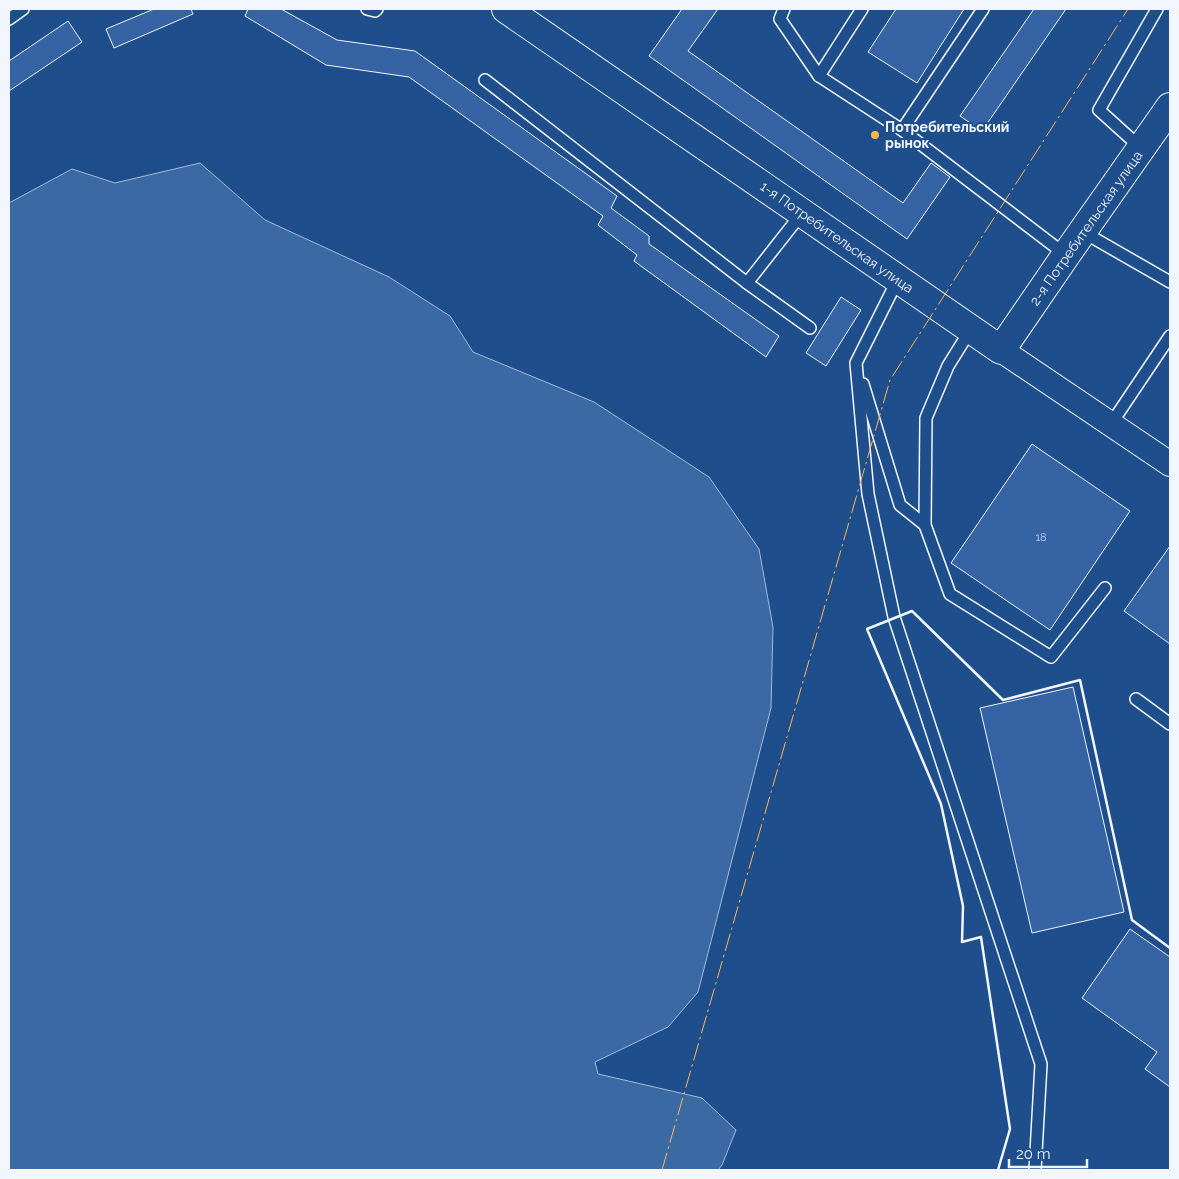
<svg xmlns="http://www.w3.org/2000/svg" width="1179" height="1179" viewBox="0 0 1179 1179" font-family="Raleway,sans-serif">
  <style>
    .water { fill: #3b69a3; stroke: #a8bbd7 }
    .building { fill: #3563a3; stroke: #f2f6ff }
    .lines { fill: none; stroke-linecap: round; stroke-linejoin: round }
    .lane-casing { stroke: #f2f6ff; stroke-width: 14 }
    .street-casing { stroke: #f2f6ff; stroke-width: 26 }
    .secondary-casing { stroke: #f2f6ff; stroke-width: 30 }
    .lane { stroke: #1f4e8c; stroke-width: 11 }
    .street { stroke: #1f4e8c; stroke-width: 24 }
    .secondary { stroke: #1f4e8c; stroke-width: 28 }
    .wall { stroke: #f2f6ff; stroke-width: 2.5 }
    .power { stroke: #ffb74d; stroke-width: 1; stroke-dasharray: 18 4 2.5 4; stroke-linecap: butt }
    .poi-dot { fill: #ffb74d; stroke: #1f4e8c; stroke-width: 2 }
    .labels { text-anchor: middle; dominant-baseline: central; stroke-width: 4; stroke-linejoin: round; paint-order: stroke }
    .number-label { font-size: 11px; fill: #c3d1e8 }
    .poi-label { font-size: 14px; font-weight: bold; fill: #f2f6ff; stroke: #1f4e8c; text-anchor: start }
    .street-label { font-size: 14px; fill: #f2f6ff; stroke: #1f4e8c }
  </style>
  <rect width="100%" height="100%" fill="#1f4e8c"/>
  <polygon class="water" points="200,163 265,220 389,277 450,316 473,352 594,402 709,477 759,549 773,627 771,708 698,992 668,1027 595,1062 598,1074 702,1098 736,1130 722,1165 718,1170 9,1170 9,203 72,169 115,183"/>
  <g class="building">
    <polygon points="154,9 191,9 193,14 114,48 106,29"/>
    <polygon points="248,9 281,9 337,40 415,51 617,196 611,208 649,236 649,244 779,336 766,357 634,261 637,255 598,225 603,216 409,77 326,65 245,16"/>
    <polygon points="682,9 718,9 688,51 903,203 931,163 950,177 907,239 649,56"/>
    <polygon points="896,9 964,9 917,83 868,52"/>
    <polygon points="1034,9 1066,9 982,131 960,116"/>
    <polygon points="68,21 82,42 9,91 9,61"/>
    <polygon points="841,297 861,310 826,366 806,353"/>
    <polygon points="1032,444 1130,511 1050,630 951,563"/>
    <polygon points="1170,546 1170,644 1124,611"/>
    <polygon points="1073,687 1124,912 1032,933 980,708"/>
    <polygon points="1130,929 1170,957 1170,1087 1145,1069 1157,1052 1082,998"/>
  </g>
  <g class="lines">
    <defs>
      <g id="lane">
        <polyline points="367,9 375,11 377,9"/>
        <polyline points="784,9 780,19 819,76 902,130 1066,255"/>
        <polyline points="9,19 23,9"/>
        <polyline points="819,76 862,9"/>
        <polyline points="485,80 747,283 802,213"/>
        <polyline points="902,130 983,9"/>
        <polyline points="1141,148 1099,110 1157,9"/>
        <polyline points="1083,232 1170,282"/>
        <polyline points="898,279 856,363 868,494 894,617 1041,1064 1035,1170"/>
        <polyline points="747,283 810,328"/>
        <polyline points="971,329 948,366 926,418 925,525 950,594 1051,657 1105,588"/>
        <polyline points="863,384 900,505 925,525"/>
        <polyline points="1111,424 1170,336"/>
        <polyline points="1136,699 1170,724"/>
      </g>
      <polyline id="street" points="1001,350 1170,464"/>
      <polyline id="secondary" points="506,9 1001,350 1066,255 1170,107"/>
    </defs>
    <use href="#lane" class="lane-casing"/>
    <use href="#street" class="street-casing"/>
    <use href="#secondary" class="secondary-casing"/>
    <use href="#lane" class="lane"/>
    <use href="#street" class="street"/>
    <use href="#secondary" class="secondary"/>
    <polyline class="wall" points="998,1170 1010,1129 981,937 962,942 963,906 941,804 867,629 912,611 1003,700 1080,680 1132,920 1170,948"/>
    <polyline class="power" points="662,1170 890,380 1128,9"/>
  </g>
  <circle class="poi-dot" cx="875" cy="135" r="5"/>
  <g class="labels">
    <g class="number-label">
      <text x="1041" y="537">18</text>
    </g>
    <g class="poi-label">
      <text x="885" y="127">Потребительский<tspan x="885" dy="16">рынок</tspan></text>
    </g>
    <g class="street-label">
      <text transform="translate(1086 228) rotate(-55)">2-я Потребительская улица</text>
      <text transform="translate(837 237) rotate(35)">1-я Потребительская улица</text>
    </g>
  </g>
  <rect width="1179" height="1179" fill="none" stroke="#f2f6ff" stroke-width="20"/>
  <path d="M1009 1159v8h78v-8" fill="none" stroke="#f2f6ff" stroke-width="2.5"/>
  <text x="1016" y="1159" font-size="15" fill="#f2f6ff" stroke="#1f4e8c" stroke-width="4" paint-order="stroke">20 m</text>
</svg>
